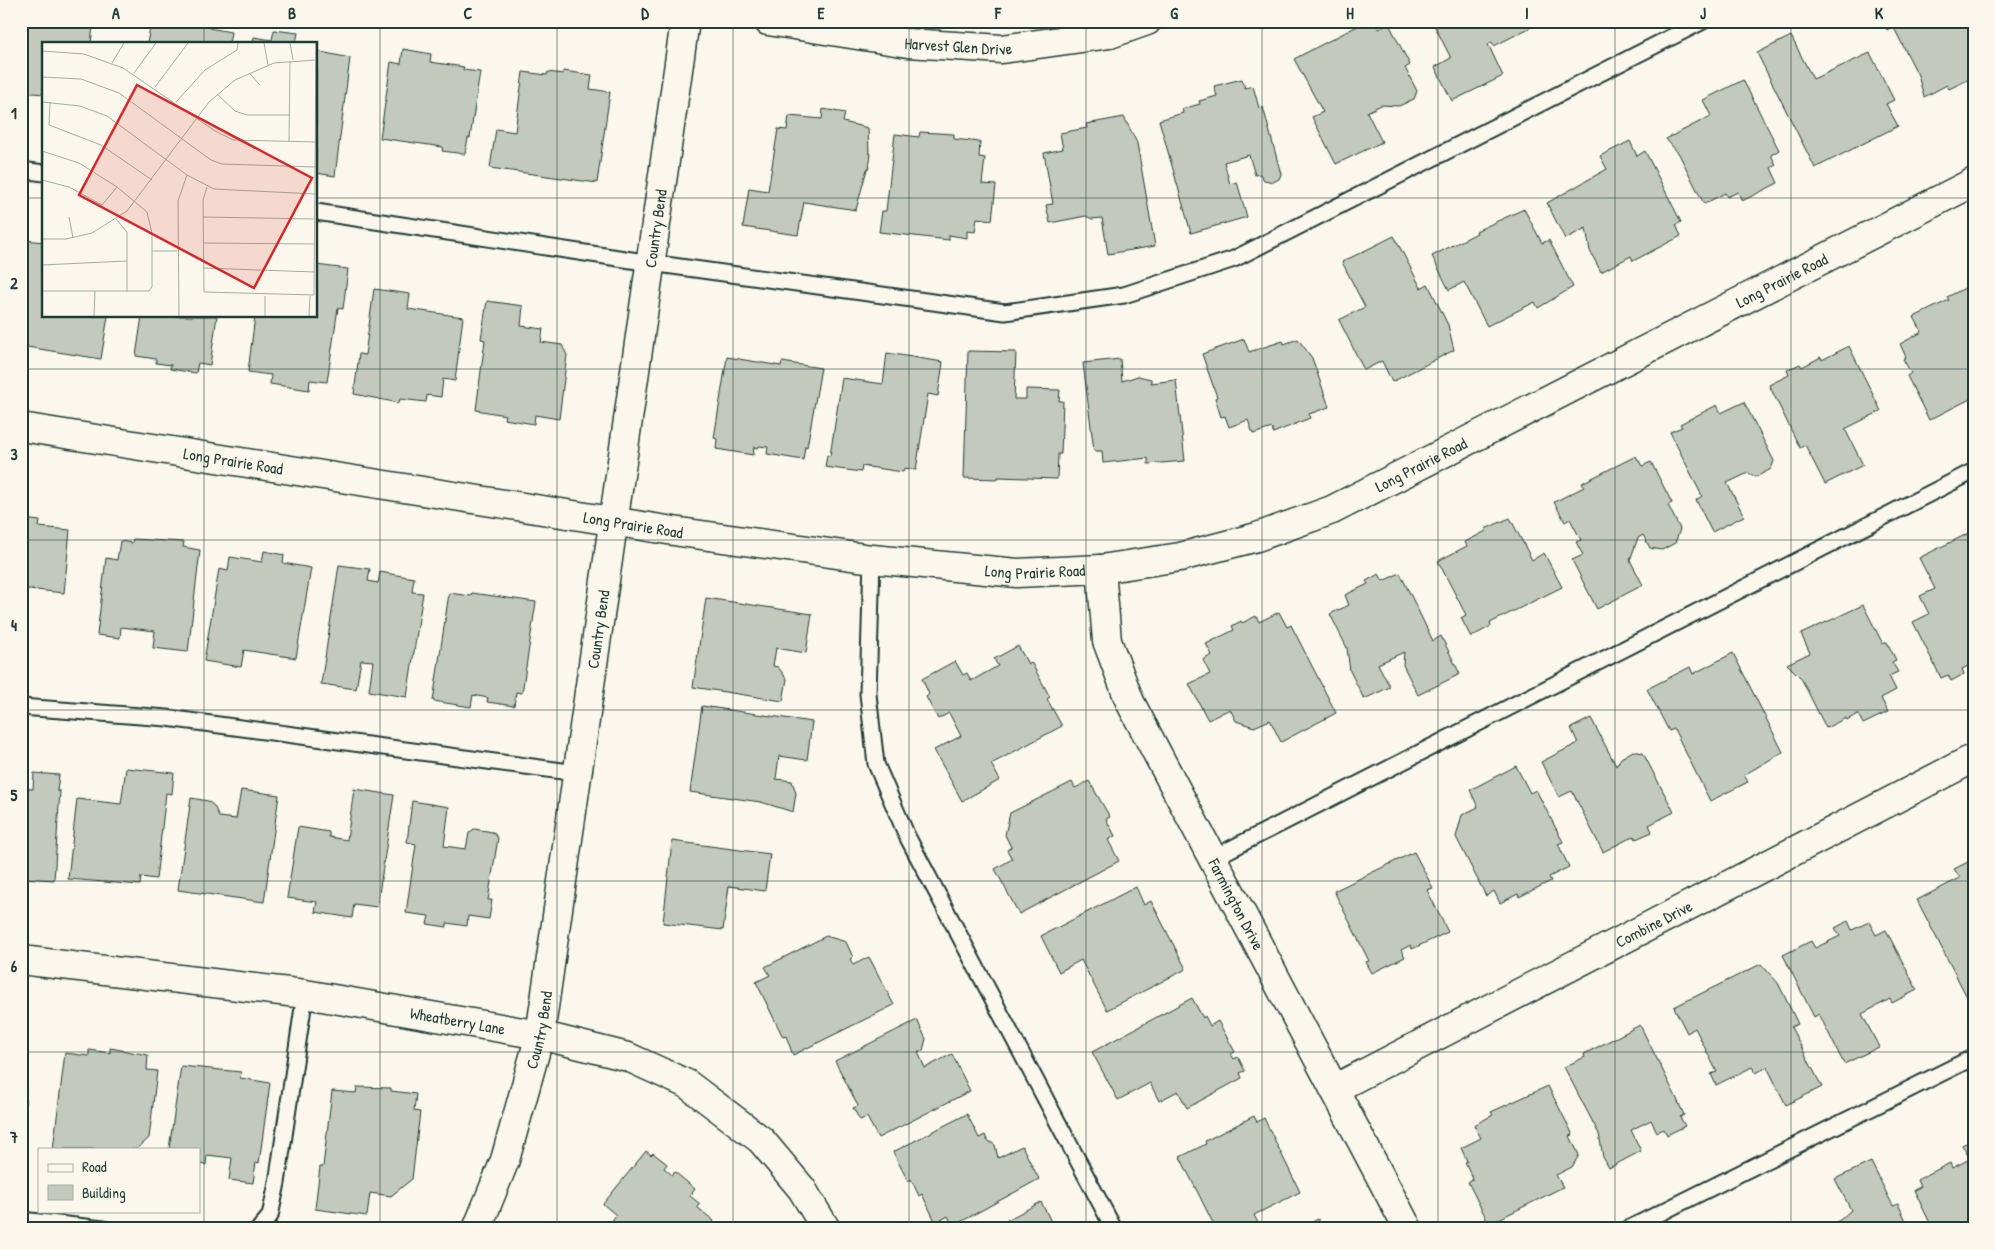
<svg xmlns="http://www.w3.org/2000/svg" width="1995" height="1250" viewBox="0 0 1995 1250" font-family="'Patrick Hand',sans-serif">
  <style>
    .building { fill: #c4c9be; stroke: #1f3d34 }
    .lines { fill: none; stroke-linecap: round; stroke-linejoin: round }
    .lane-casing { stroke: #1f3d34; stroke-width: 19 }
    .street-casing { stroke: #1f3d34; stroke-width: 31 }
    .secondary-casing { stroke: #1f3d34; stroke-width: 31 }
    .lane { stroke: #fbf7ec; stroke-width: 15 }
    .street { stroke: #fbf7ec; stroke-width: 28 }
    .secondary { stroke: #fbf7ec; stroke-width: 28 }
    .grid { fill: none; stroke: #1f3d34; stroke-width: 1; stroke-opacity: 0.55 }
    .labels { text-anchor: middle; dominant-baseline: central; stroke-width: 4; stroke-linejoin: round; paint-order: stroke }
    .street-label { font-size: 16px; fill: #1f3d34; stroke: #fbf7ec }
    .inset-road { fill: none; stroke: #a3ada2; stroke-width: 1 }
    .view { fill: #d62828; fill-opacity: 0.15; stroke: #d62828; stroke-width: 2.5 }
    .inset-edge { fill: none; stroke: #1f3d34; stroke-width: 2.5 }
    .neatline { fill: none; stroke: #1f3d34; stroke-width: 2 }
    .grid-label { font-size: 16px; text-anchor: middle; font-weight: bold; fill: #1f3d34 }
  </style>
  <rect width="100%" height="100%" fill="#fbf7ec"/>
  <filter id="ink" filterUnits="userSpaceOnUse"><feTurbulence type="fractalNoise" baseFrequency=".02" numOctaves="2"/><feDisplacementMap in="SourceGraphic" scale="10" xChannelSelector="R" yChannelSelector="G"/><feConvolveMatrix kernelMatrix="1 2 1 2 8 2 1 2 1" color-interpolation-filters="sRGB"/></filter>
  <g filter="url(#ink)">
    <g class="building">
      <polygon points="21,21 81,21 81,24 93,25 91,44 44,44 44,94 21,92"/>
      <polygon points="151,21 196,21 210,24 209,28 231,32 229,44 147,44"/>
      <polygon points="1367,21 1375,21 1379,29 1389,24 1410,65 1405,68 1417,91 1414,99 1399,106 1381,105 1367,112 1382,142 1336,164 1312,117 1323,112 1294,59"/>
      <polygon points="1432,21 1538,21 1539,23 1494,46 1492,42 1488,44 1503,76 1452,101 1435,67 1451,58"/>
      <polygon points="1565,21 1589,21 1570,30"/>
      <polygon points="1882,21 1974,21 1974,77 1949,89 1947,85 1924,97 1918,75 1893,26 1887,30"/>
      <polygon points="274,30 298,33 296,43 301,44 253,44 254,37 272,40"/>
      <polygon points="1791,36 1813,79 1870,53 1894,100 1886,104 1898,126 1815,168 1757,53"/>
      <polygon points="403,49 431,54 430,62 464,67 463,70 480,72 470,138 468,138 465,154 442,151 443,147 380,138 391,62 401,64"/>
      <polygon points="316,51 350,58 335,176 316,173"/>
      <polygon points="563,71 592,75 590,89 610,92 597,183 490,168 496,129 515,132 523,72 547,75 548,72 563,74"/>
      <polygon points="1242,79 1245,88 1253,86 1259,108 1263,107 1281,174 1279,179 1273,182 1264,180 1260,174 1255,175 1249,155 1224,162 1230,184 1237,182 1247,217 1191,233 1159,120 1183,113 1182,109 1200,104 1199,101 1217,96 1214,86"/>
      <polygon points="1743,80 1779,150 1771,155 1776,165 1771,168 1778,183 1742,201 1738,192 1727,197 1725,193 1704,204 1679,154 1666,139 1711,116 1703,100"/>
      <polygon points="823,109 845,113 843,122 868,128 869,153 871,154 869,168 867,169 856,210 804,202 798,235 743,227 749,188 768,191 778,129 787,130 789,116 822,119"/>
      <polygon points="1124,117 1137,143 1155,246 1108,254 1102,218 1092,219 1086,216 1050,223 1046,205 1053,204 1044,153 1063,149 1060,133 1087,128 1086,124"/>
      <polygon points="920,132 954,134 954,139 980,142 979,157 985,158 982,184 996,185 992,220 977,218 975,232 967,231 967,238 949,235 949,240 879,232 882,211 886,211 895,134 919,137"/>
      <polygon points="1630,141 1637,156 1645,151 1681,222 1676,225 1681,236 1633,261 1631,256 1601,272 1590,251 1586,228 1565,239 1547,203 1607,169 1600,156"/>
      <polygon points="1524,209 1542,243 1549,240 1573,287 1538,308 1535,302 1487,326 1464,282 1449,290 1432,256 1477,233 1476,231"/>
      <polygon points="1394,236 1421,288 1428,284 1448,325 1454,350 1392,382 1382,361 1364,370 1339,320 1365,307 1342,262"/>
      <polygon points="25,240 44,242 44,316 108,316 101,359 21,346 21,264"/>
      <polygon points="316,265 348,269 343,309 338,308 327,382 310,380 309,390 270,384 271,375 248,372 255,316 316,316"/>
      <polygon points="1967,287 1968,289 1974,287 1974,397 1929,420 1907,376 1911,373 1903,359 1906,357 1900,344 1922,332 1914,317 1949,300 1947,297"/>
      <polygon points="374,289 410,294 408,309 463,317 455,381 443,379 441,397 427,395 426,402 400,399 399,403 354,394 359,354 365,355"/>
      <polygon points="487,301 523,306 521,326 543,329 541,342 562,345 567,355 559,419 535,415 534,424 504,419 505,415 476,410 485,340 481,339"/>
      <polygon points="142,316 217,316 210,365 198,363 196,373 170,369 171,365 156,363 156,359 136,356"/>
      <polygon points="1244,339 1249,352 1283,341 1284,344 1298,339 1312,358 1329,407 1309,414 1310,418 1273,433 1272,428 1253,434 1248,420 1229,427 1225,416 1221,417 1215,398 1217,397 1202,354"/>
      <polygon points="1849,346 1881,411 1845,429 1863,465 1825,484 1805,445 1800,448 1769,385 1789,375 1787,370 1800,364 1802,367 1821,357 1822,360"/>
      <polygon points="968,351 1016,352 1014,399 1026,399 1026,389 1060,390 1059,401 1063,401 1061,454 1058,454 1057,479 998,477 998,479 964,478"/>
      <polygon points="887,353 943,362 938,396 928,394 916,470 904,468 903,472 862,466 861,472 825,467 827,455 830,456 842,378 883,384"/>
      <polygon points="727,357 781,366 782,362 821,368 807,447 805,446 803,460 767,454 768,447 759,446 758,448 754,447 753,455 716,449 717,439 714,438"/>
      <polygon points="1120,359 1122,381 1138,376 1151,379 1151,383 1176,380 1185,461 1148,464 1148,458 1103,463 1102,451 1094,451 1083,363"/>
      <polygon points="1744,402 1774,461 1771,469 1756,477 1748,473 1727,483 1744,516 1712,532 1696,500 1702,496 1670,432 1682,427 1680,424 1717,405 1721,413"/>
      <polygon points="1636,456 1642,466 1651,462 1672,503 1668,505 1680,529 1675,543 1662,550 1650,548 1643,535 1638,538 1630,560 1643,585 1597,609 1572,560 1583,555 1576,542 1581,540 1570,519 1565,522 1554,502 1584,487 1582,483"/>
      <polygon points="1510,518 1532,560 1544,553 1562,587 1490,623 1491,626 1471,637 1461,618 1466,615 1438,561 1467,546 1465,542 1486,531 1485,529"/>
      <polygon points="23,519 40,521 39,527 70,530 64,593 27,589 23,630 21,629"/>
      <polygon points="1969,533 1974,542 1974,663 1962,669 1964,674 1951,681 1948,675 1941,678 1913,622 1929,614 1920,596 1935,589 1919,558"/>
      <polygon points="133,539 184,542 183,547 200,550 188,652 153,648 155,631 121,627 120,638 97,635 106,558 117,560 120,541 132,543"/>
      <polygon points="264,551 284,555 283,563 311,568 296,658 244,650 241,667 204,661 219,569 228,571 230,557 262,562"/>
      <polygon points="339,565 370,569 368,581 378,583 380,572 414,578 412,592 423,593 407,697 369,691 373,661 361,660 356,689 321,684"/>
      <polygon points="1400,573 1433,641 1441,636 1460,674 1418,695 1403,665 1404,652 1378,664 1390,687 1364,699 1350,671 1347,648 1330,614 1349,605 1345,595 1368,584 1366,581 1379,574 1383,581"/>
      <polygon points="449,593 471,596 472,593 536,602 522,693 516,692 514,706 487,702 488,698 473,695 471,707 433,701"/>
      <polygon points="706,598 812,614 806,653 776,648 773,666 778,667 787,679 783,701 693,687"/>
      <polygon points="1863,605 1883,644 1887,642 1896,660 1892,662 1898,672 1889,676 1896,690 1881,698 1888,712 1863,724 1858,714 1847,720 1846,718 1826,728 1801,678 1787,664 1810,653 1801,634"/>
      <polygon points="1279,612 1287,627 1291,625 1336,713 1281,742 1270,720 1254,727 1236,721 1230,709 1208,720 1189,684 1210,674 1203,660 1212,655 1206,644 1234,630 1232,626 1241,621 1242,623 1256,616 1259,622"/>
      <polygon points="1018,646 1028,664 1031,662 1050,697 1047,699 1062,726 991,764 1000,780 962,801 934,750 961,736 949,713 938,719 926,697 929,694 922,679 955,661 963,675 967,673 971,681 998,666 994,659"/>
      <polygon points="1733,653 1783,752 1744,775 1748,782 1710,801 1674,729 1669,731 1647,689 1690,667 1693,674"/>
      <polygon points="702,706 812,722 807,760 779,756 776,779 792,781 796,793 793,812 761,802 690,792"/>
      <polygon points="1591,718 1616,766 1621,758 1633,751 1643,753 1674,812 1649,825 1652,832 1636,839 1634,836 1603,852 1572,791 1559,797 1541,762 1578,743 1571,728"/>
      <polygon points="1516,766 1530,793 1536,790 1563,842 1558,844 1569,867 1549,877 1551,881 1519,897 1518,894 1500,903 1494,891 1486,896 1456,837 1462,815 1478,807 1470,790"/>
      <polygon points="126,768 174,773 172,794 166,793 156,879 141,877 140,885 68,879 77,799 121,804"/>
      <polygon points="34,773 59,775 57,791 60,791 54,880 21,878 21,788 33,789"/>
      <polygon points="1089,781 1110,817 1106,819 1115,836 1108,840 1119,861 1019,914 995,869 1012,859 1007,850 1011,847 1005,835 1010,813 1072,782 1075,788"/>
      <polygon points="354,789 394,795 377,907 354,904 352,918 315,912 317,902 287,898 298,827 329,832 329,837 347,840"/>
      <polygon points="241,790 279,795 264,902 178,890 191,798 208,801 214,806 219,817 236,819"/>
      <polygon points="412,801 449,807 444,846 466,849 469,833 474,829 493,832 498,838 488,900 492,900 489,919 468,916 467,926 447,923 447,927 427,924 429,916 406,913 416,844 407,842"/>
      <polygon points="672,841 770,854 765,891 729,886 723,930 663,923"/>
      <polygon points="1414,852 1433,888 1427,890 1448,932 1412,949 1411,945 1401,950 1405,957 1372,973 1366,962 1369,961 1334,891"/>
      <polygon points="1974,859 1974,994 1967,997 1917,900 1960,878 1954,869"/>
      <polygon points="1136,887 1144,905 1151,901 1186,969 1107,1010 1081,960 1059,972 1041,936"/>
      <polygon points="1848,921 1852,930 1869,922 1876,935 1886,930 1917,990 1892,1003 1890,999 1862,1014 1879,1047 1844,1064 1819,1014 1814,1017 1783,955 1811,941 1815,948 1840,936 1835,928"/>
      <polygon points="826,936 846,942 853,957 850,959 853,965 869,957 894,1005 793,1055 786,1036 783,1037 756,982 770,975 765,967"/>
      <polygon points="1761,964 1778,983 1798,1024 1791,1027 1822,1087 1786,1105 1767,1067 1756,1073 1752,1067 1716,1085 1711,1074 1717,1072 1695,1028 1687,1033 1674,1007"/>
      <polygon points="1192,998 1203,1018 1205,1016 1210,1026 1218,1021 1235,1052 1231,1054 1234,1059 1238,1057 1245,1071 1240,1073 1242,1078 1187,1108 1178,1091 1159,1101 1150,1083 1118,1100 1092,1052"/>
      <polygon points="917,1020 926,1039 923,1050 918,1052 925,1068 952,1054 970,1091 878,1138 867,1117 860,1120 853,1108 858,1106 835,1061"/>
      <polygon points="1640,1025 1676,1097 1684,1115 1680,1117 1685,1126 1667,1135 1664,1129 1657,1132 1651,1120 1631,1130 1641,1151 1609,1168 1603,1157 1599,1134 1564,1067 1585,1057 1584,1054"/>
      <polygon points="21,1044 27,1044 25,1110 21,1110"/>
      <polygon points="110,1048 148,1055 147,1070 157,1071 149,1138 137,1149 53,1149 65,1053 89,1056 89,1050 110,1053"/>
      <polygon points="181,1066 241,1072 240,1078 270,1083 259,1163 256,1162 253,1183 229,1180 232,1158 207,1155 206,1165 199,1164 199,1149 169,1149"/>
      <polygon points="1548,1086 1573,1135 1570,1136 1579,1155 1572,1167 1556,1175 1563,1187 1489,1224 1468,1182 1473,1179 1465,1162 1467,1161 1461,1148 1481,1138 1474,1125 1493,1115 1491,1112"/>
      <polygon points="357,1087 391,1088 391,1091 416,1094 414,1111 420,1112 412,1179 391,1196 370,1193 367,1216 315,1209 320,1167 323,1167 332,1091 356,1093"/>
      <polygon points="967,1114 979,1138 985,1135 987,1140 995,1145 998,1158 1022,1146 1039,1179 953,1226 948,1216 936,1223 922,1194 919,1196 911,1179 908,1181 893,1152"/>
      <polygon points="1254,1116 1257,1122 1264,1118 1300,1192 1254,1215 1258,1223 1247,1229 1216,1229 1180,1157 1206,1144 1205,1141"/>
      <polygon points="1974,1139 1974,1229 1941,1229 1938,1224 1932,1227 1914,1190 1920,1187 1917,1180 1950,1163 1952,1168 1970,1159 1962,1145"/>
      <polygon points="646,1151 651,1155 653,1153 667,1164 664,1168 672,1175 675,1172 695,1189 690,1196 700,1204 697,1207 714,1221 708,1229 606,1229 616,1215 603,1204"/>
      <polygon points="1871,1162 1893,1206 1898,1204 1910,1229 1822,1229 1840,1220 1851,1210 1835,1179"/>
      <polygon points="1041,1202 1055,1229 990,1229"/>
      <polygon points="1318,1219 1323,1229 1299,1229"/>
    </g>
    <g class="lines">
      <defs>
        <g id="lane">
          <polyline points="21,170 44,173"/>
          <polyline points="316,212 651,263 1005,312 1124,295 1234,259 1703,21"/>
          <polyline points="872,559 868,694 876,764 907,836 1114,1229"/>
          <polyline points="21,707 167,718 577,773"/>
          <polyline points="1213,858 1974,471"/>
          <polyline points="21,1220 104,1229"/>
          <polyline points="259,1229 270,1216 277,1183 305,994"/>
          <polyline points="1628,1229 1974,1057"/>
        </g>
        <g id="street">
          <path id="s1" d="M 768,21 L 908,43 L 1002,49 L 1110,34 L 1147,21"/>
          <path id="s2" d="M 21,427 L 680,532 L 872,559 L 1017,573 L 1101,569 L 1180,557 L 1257,537 L 1332,510 L 1974,182"/>
          <path id="s3" d="M 1101,569 L 1107,641 L 1130,702 L 1408,1229"/>
          <path id="s4" d="M 21,960 L 305,994 L 540,1035 L 628,1057 L 687,1084 L 761,1140 L 802,1189 L 826,1229"/>
          <path id="s5" d="M 1334,1089 L 1974,758"/>
        </g>
        <g id="secondary">
          <path id="s6" d="M 477,1229 L 505,1160 L 540,1035 L 685,21"/>
        </g>
      </defs>
      <use href="#lane" class="lane-casing"/>
      <use href="#street" class="street-casing"/>
      <use href="#secondary" class="secondary-casing"/>
      <use href="#lane" class="lane"/>
      <use href="#street" class="street"/>
      <use href="#secondary" class="secondary"/>
    </g>
  </g>
  <path class="grid" d="M 204,21 L 204,44M 380,21 L 380,1229M 557,21 L 557,1229M 733,21 L 733,1229M 909,21 L 909,1229M 1086,21 L 1086,1229M 1262,21 L 1262,1229M 1438,21 L 1438,1229M 1615,21 L 1615,1229M 1791,21 L 1791,1229M 21,198 L 44,198M 316,198 L 1974,198M 204,316 L 204,1229M 21,369 L 1974,369M 21,540 L 1974,540M 21,710 L 1974,710M 21,881 L 1974,881M 21,1052 L 1974,1052"/>
  <g class="labels">
    <g class="street-label">
      <text stroke="none"><textPath href="#s1" startOffset="192">Harvest Glen Drive</textPath></text>
      <text stroke="none"><textPath href="#s6" startOffset="1019">Country Bend</textPath></text>
      <text stroke="none"><textPath href="#s2" startOffset="1835">Long Prairie Road</textPath></text>
      <text stroke="none"><textPath href="#s2" startOffset="215">Long Prairie Road</textPath></text>
      <text stroke="none"><textPath href="#s2" startOffset="1430">Long Prairie Road</textPath></text>
      <text stroke="none"><textPath href="#s2" startOffset="620">Long Prairie Road</textPath></text>
      <text stroke="none"><textPath href="#s2" startOffset="1025">Long Prairie Road</textPath></text>
      <text stroke="none"><textPath href="#s6" startOffset="614">Country Bend</textPath></text>
      <text stroke="none"><textPath href="#s3" startOffset="366">Farmington Drive</textPath></text>
      <text stroke="none"><textPath href="#s5" startOffset="360">Combine Drive</textPath></text>
      <text stroke="none"><textPath href="#s4" startOffset="441">Wheatberry Lane</textPath></text>
      <text stroke="none"><textPath href="#s6" startOffset="209">Country Bend</textPath></text>
    </g>
  </g>
  <g transform="translate(42 42)">
    <rect width="275" height="275" fill="#fbf7ec"/>
    <path class="inset-road" d="M 222,1 L 226,23M 248,1 L 251,18M 0,9 L 42,12 L 81,26 L 173,89 L 191,98 L 274,100M 70,21 L 82,1M 92,31 L 114,1M 207,31 L 218,43M 0,35 L 39,37 L 77,51 L 169,118 L 180,122 L 273,125M 113,45 L 146,1M 175,52 L 193,69 L 205,73 L 247,73M 0,60 L 38,64 L 65,74 L 145,133 L 172,147 L 273,152M 8,60 L 7,83 L 59,103 L 110,138M 134,60 L 163,28 L 195,8 L 196,1M 247,100 L 248,19M 0,109 L 37,121 L 75,145 L 105,170 L 110,191 L 110,245 L 107,249 L 0,249M 0,138 L 27,145 L 60,163 L 75,145M 0,138 L 1,109M 165,145 L 161,158 L 162,250 L 272,253 L 274,1M 27,175 L 31,196M 161,175 L 273,177M 74,177 L 85,190 L 85,250M 0,197 L 24,197 L 50,191 L 85,169 L 167,60 L 193,38 L 232,21 L 274,18M 161,201 L 273,202M 110,209 L 135,209M 0,223 L 85,219M 161,226 L 273,230M 52,274 L 53,249M 137,274 L 136,159 L 145,133M 223,274 L 223,254M 267,274 L 268,254"/>
    <path class="view" d="M 95,43 L 270,136 L 212,246 L 37,153 Z"/>
    <rect width="275" height="275" class="inset-edge"/>
  </g>
  <rect width="1995" height="1250" fill="none" stroke="#fbf7ec" stroke-width="55"/>
  <rect x="38" y="1148" width="162" height="65" fill="#fbf7ec" stroke="#a3ada2"/>
  <rect x="48" y="1164" width="25" height="8" fill="#fbf7ec" stroke="#a3ada2"/>
  <text x="82" y="1172" font-size="15" fill="#1f3d34">Road</text>
  <rect x="48" y="1185" width="25" height="15" fill="#c4c9be" stroke="#a3ada2"/>
  <text x="82" y="1198" font-size="15" fill="#1f3d34">Building</text>
  <rect x="28" y="28" width="1940" height="1194" class="neatline"/>
  <g class="grid-label">
    <text x="116" y="19">A</text>
    <text x="292" y="19">B</text>
    <text x="468" y="19">C</text>
    <text x="645" y="19">D</text>
    <text x="821" y="19">E</text>
    <text x="998" y="19">F</text>
    <text x="1174" y="19">G</text>
    <text x="1350" y="19">H</text>
    <text x="1527" y="19">I</text>
    <text x="1703" y="19">J</text>
    <text x="1879" y="19">K</text>
    <text x="14" y="119">1</text>
    <text x="14" y="289">2</text>
    <text x="14" y="460">3</text>
    <text x="14" y="631">4</text>
    <text x="14" y="801">5</text>
    <text x="14" y="972">6</text>
    <text x="14" y="1143">7</text>
  </g>
</svg>
